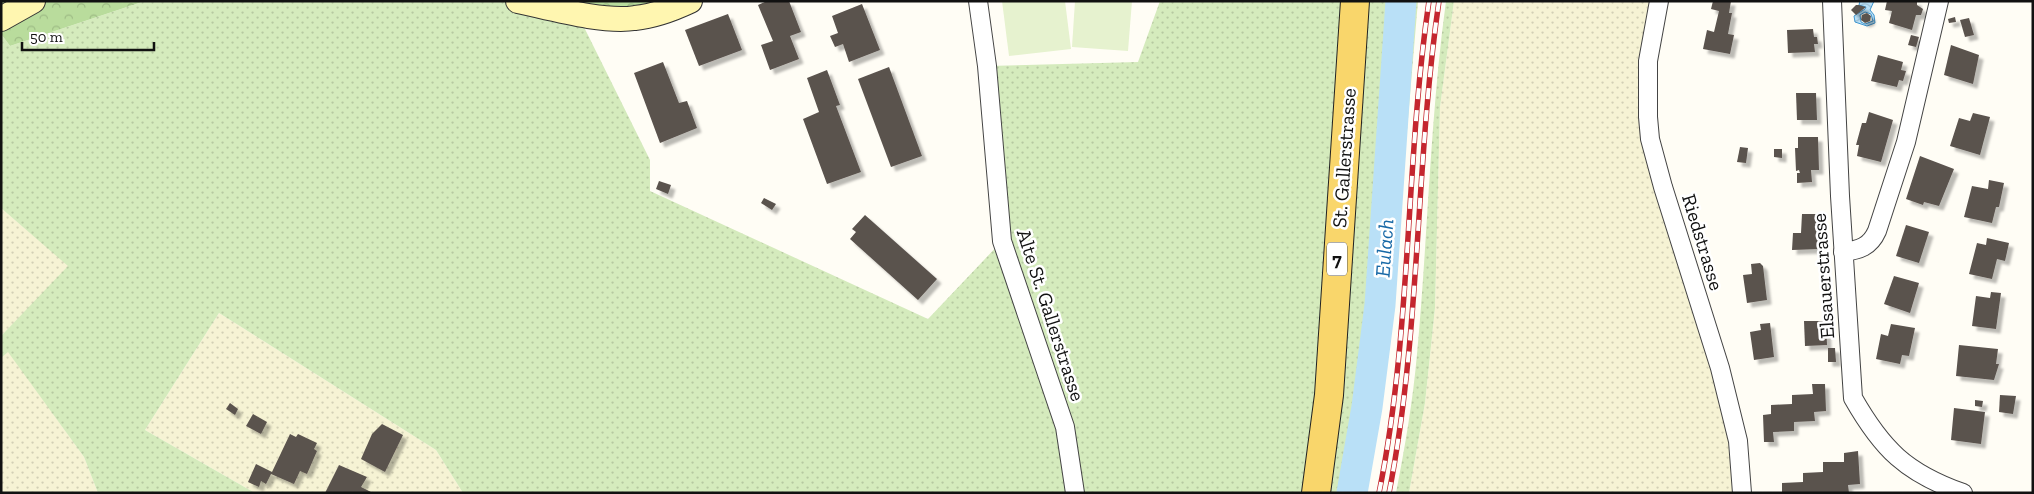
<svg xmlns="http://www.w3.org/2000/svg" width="2034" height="494" viewBox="0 0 2034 494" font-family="'Zilla Slab',serif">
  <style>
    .farmland { fill: url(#farmland-dots) }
    .grass { fill: url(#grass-dots) }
    .forest { fill: url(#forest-crowns) }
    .pitch { fill: #e6f2cf }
    .water { fill: url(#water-waves); stroke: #3f96cf; fill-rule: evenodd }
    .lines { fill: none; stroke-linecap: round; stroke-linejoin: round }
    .river { stroke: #b9e0f7; stroke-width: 31 }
    .building { fill: #5a524d; filter: url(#shadow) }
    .street-casing { stroke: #444; stroke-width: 20 }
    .secondary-casing { stroke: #333; stroke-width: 26 }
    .primary-casing { stroke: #222; stroke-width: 30 }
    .street { stroke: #fff; stroke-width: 18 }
    .secondary { stroke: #fff6b0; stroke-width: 24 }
    .primary { stroke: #f9d66b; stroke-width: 28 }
    .rail-casing { stroke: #c4262e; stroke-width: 5.5 }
    .rail { stroke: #fff; stroke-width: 4; stroke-dasharray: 11; stroke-linecap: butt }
    .labels { text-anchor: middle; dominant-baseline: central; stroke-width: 5; stroke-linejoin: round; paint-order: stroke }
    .shield { fill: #fff; stroke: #585858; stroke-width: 1 }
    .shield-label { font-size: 19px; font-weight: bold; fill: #111 }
    .street-label { font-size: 20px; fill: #111; stroke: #fff }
    .water-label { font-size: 21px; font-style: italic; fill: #1768a6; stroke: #fff }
  </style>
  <defs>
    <pattern id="farmland-dots" width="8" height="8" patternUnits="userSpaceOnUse" patternTransform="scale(1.25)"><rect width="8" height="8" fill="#f6f3d4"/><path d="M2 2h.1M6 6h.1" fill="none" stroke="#d2cfb5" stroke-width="1.8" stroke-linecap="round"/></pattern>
    <pattern id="grass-dots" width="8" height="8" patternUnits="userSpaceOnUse" patternTransform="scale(1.25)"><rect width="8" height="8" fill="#d5ebbd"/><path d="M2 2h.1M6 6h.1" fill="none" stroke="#b6c8a1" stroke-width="1.8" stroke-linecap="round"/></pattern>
    <pattern id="forest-crowns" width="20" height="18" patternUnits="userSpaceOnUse" patternTransform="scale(1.25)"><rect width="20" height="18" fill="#b9dc9c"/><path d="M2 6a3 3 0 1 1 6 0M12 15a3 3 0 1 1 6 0" fill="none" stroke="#9ebc85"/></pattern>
    <pattern id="water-waves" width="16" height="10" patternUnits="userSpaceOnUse" patternTransform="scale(1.25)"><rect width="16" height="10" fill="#b9e0f7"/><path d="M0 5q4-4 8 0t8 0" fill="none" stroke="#9ebfd3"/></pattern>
    <filter id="shadow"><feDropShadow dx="4.5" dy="4.5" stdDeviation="1" flood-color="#0004"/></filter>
  </defs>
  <rect width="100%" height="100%" fill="#fffdf5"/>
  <g class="farmland">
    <polygon points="1454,1 1651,1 1638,61 1642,138 1714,371 1731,446 1733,493 1409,493 1425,403 1435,308 1440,107"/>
    <polygon points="1,208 69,266 1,336"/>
    <polygon points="219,313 436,450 463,493 255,493 145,430"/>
    <polygon points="8,351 84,457 98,493 1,493 1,358"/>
  </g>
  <g class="grass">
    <polygon points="145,1 518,1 577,13 650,160 650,191 928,319 1002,241 987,66 1138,62 1160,1 1418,1 1387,366 1367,493 463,493 436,450 219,313 145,430 255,493 98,493 84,457 8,352 1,358 1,336 68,266 1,208 1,34 10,46"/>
    <path d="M 1446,1 L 1454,1 L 1440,107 L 1435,308 L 1425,403 L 1409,493 L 1396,493 C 1405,447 1413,400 1417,354 C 1428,236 1430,118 1446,1 Z"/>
  </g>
  <g class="forest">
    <polygon points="1,1 145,1 10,46 1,34"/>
    <polygon points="518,1 690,1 666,11"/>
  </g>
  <g class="pitch">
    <polygon points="1002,1 1065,1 1071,49 1009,56"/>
    <polygon points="1075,1 1132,1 1128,51 1072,47"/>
  </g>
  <path class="water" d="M 1860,1 L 1874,1 L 1870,10 L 1874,15 L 1875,23 L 1867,26 L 1855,22 L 1854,16 L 1865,9 L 1866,7 L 1859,5 ZM 1865,12 L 1871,14 L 1873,21 L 1865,24 L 1861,22 L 1860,15 Z"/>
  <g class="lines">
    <polyline class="river" points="1352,493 1367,407 1380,305 1401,1"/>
  </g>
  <g class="building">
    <polygon points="767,1 789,1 801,32 790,36 799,59 770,70 761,45 773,41 758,5"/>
    <polygon points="1713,1 1731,1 1729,13 1732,13 1728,34 1734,35 1730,54 1703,49 1707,30 1714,32 1719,11 1711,9"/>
    <polygon points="1887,1 1917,1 1917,5 1923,9 1921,15 1916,15 1912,30 1889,23 1892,11 1885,10"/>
    <polygon points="862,4 880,50 849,62 843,44 835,47 830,36 838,33 832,16"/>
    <polygon points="1856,5 1859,5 1866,7 1856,15 1851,10"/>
    <polygon points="1867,13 1871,16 1870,21 1865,23 1861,20 1862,15"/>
    <polygon points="728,14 742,50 699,66 685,30"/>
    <polygon points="1955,17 1956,22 1949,23 1948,19"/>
    <polygon points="1969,18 1974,35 1965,37 1960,20"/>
    <polygon points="1813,29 1814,37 1817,37 1818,44 1814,44 1815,52 1788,53 1787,30"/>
    <polygon points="1911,35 1919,37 1916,47 1908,45"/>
    <polygon points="1951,45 1979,55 1973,84 1944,75"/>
    <polygon points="1878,55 1903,62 1901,70 1906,71 1903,81 1899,80 1897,87 1871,81"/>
    <polygon points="663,62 679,103 687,101 697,128 660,143 634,73"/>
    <polygon points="889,67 922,156 891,167 858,79"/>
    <polygon points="827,70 840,105 836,106 861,172 827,184 803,119 819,112 807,78"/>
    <polygon points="1796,93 1816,93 1817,120 1797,120"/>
    <polygon points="1869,112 1893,120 1881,162 1857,156 1859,145 1856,145 1862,123 1866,123"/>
    <polygon points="1973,113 1990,117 1980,155 1950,146 1959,118 1970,121"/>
    <polygon points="1798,137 1818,137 1819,170 1811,170 1812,182 1797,183 1797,173 1800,173 1799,170 1796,171 1795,148 1798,148"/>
    <polygon points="1740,147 1748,148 1746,163 1737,162"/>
    <polygon points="1774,149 1782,149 1782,158 1774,157"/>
    <polygon points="1920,156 1954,169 1939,206 1924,202 1923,205 1906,199"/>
    <polygon points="1989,180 2004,183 1999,207 1996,207 1992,223 1964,217 1972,186 1988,189"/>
    <polygon points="659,181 671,185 668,194 656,189"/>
    <polygon points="764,198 776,204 772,210 761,203"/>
    <polygon points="1802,214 1821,214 1819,249 1792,250 1793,233 1801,233"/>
    <polygon points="865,215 937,279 918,300 850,239 856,232 852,229"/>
    <polygon points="1906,225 1929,232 1919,263 1896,256"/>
    <polygon points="1987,238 2009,243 2005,261 1997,259 1992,279 1969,274 1977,243 1986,245"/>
    <polygon points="1760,263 1763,266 1767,300 1747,303 1743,275 1752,274 1751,264"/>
    <polygon points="1894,276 1919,283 1910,313 1884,304"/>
    <polygon points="1991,292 2001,293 1996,329 1972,326 1976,296 1990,298"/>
    <polygon points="1804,321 1826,321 1827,345 1805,346"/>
    <polygon points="1770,323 1774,357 1754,360 1750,332 1761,330 1760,324"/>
    <polygon points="1891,324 1915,328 1909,356 1902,355 1900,364 1876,359 1881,334 1888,336"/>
    <polygon points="1959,345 1998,349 1996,364 1999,364 1994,380 1956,376"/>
    <polygon points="1828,348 1835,348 1836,362 1828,362"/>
    <polygon points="1812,384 1825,384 1826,411 1814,412 1815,421 1794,422 1794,431 1773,432 1774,442 1764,442 1763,415 1771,414 1771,405 1792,404 1792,395 1813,394"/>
    <polygon points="2000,395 2016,396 2013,414 1999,412"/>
    <polygon points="1975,400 1983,401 1982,407 1975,406"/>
    <polygon points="230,403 238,409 235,415 226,409"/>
    <polygon points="1954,408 1985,412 1981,444 1951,440"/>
    <polygon points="253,414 267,422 261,434 246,426"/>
    <polygon points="382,424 403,435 385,472 361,459 372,434"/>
    <polygon points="290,434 296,437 298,434 317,443 314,449 317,451 307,474 300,471 294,484 271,474 266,484 261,481 259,487 248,482 256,464 272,472"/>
    <polygon points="1858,451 1860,484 1848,485 1849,493 1782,493 1782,483 1803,482 1803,473 1823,472 1823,462 1844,462 1844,453"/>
    <polygon points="339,465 367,477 361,487 373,493 325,493"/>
  </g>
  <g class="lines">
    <defs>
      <g id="street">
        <polyline points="978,1 987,66 1002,241 1065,427 1075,493"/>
        <polyline points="1659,1 1648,61 1648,117 1650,139 1663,187 1720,368 1738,441 1742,493"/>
        <path d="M 1832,1 L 1840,196 L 1853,398 C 1882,449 1906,473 1963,493"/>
        <path d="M 1843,252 C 1859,250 1870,247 1877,231 L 1906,142 L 1939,1"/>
      </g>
      <g id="secondary">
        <path d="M 518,1 C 551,8 603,23 635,18 C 655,16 673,9 690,1"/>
        <polyline points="1,19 33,1"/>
      </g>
      <polyline id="primary" points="1316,493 1329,395 1355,1"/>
    </defs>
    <use href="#street" class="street-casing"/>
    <use href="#secondary" class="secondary-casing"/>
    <use href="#primary" class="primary-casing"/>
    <use href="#street" class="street"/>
    <use href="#secondary" class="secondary"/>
    <use href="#primary" class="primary"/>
    <defs>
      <g id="rail">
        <path d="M 1379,493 C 1412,331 1405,164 1429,1"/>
        <path d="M 1389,493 C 1421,331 1415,164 1439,1"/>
      </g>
    </defs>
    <use href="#rail" class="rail-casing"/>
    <use href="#rail" class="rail"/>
  </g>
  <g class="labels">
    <rect class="shield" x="1327" y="242.5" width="20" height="33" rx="4"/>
    <g class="shield-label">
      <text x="1337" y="259">7</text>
    </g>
    <g class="street-label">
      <text transform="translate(1344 158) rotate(-86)">St. Gallerstrasse</text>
      <text transform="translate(1703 242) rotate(73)">Riedstrasse</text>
      <text transform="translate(1823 276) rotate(-94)">Elsauerstrasse</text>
      <text transform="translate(1051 315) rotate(72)">Alte St. Gallerstrasse</text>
    </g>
    <g class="water-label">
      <text transform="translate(1384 248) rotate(-86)">Eulach</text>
    </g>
  </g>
  <rect width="2034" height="494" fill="none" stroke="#111111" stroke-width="5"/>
  <path d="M22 42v8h132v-8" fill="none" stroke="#111111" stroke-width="2.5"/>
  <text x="30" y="42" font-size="15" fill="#111111" stroke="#ffffff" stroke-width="4" paint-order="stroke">50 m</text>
</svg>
